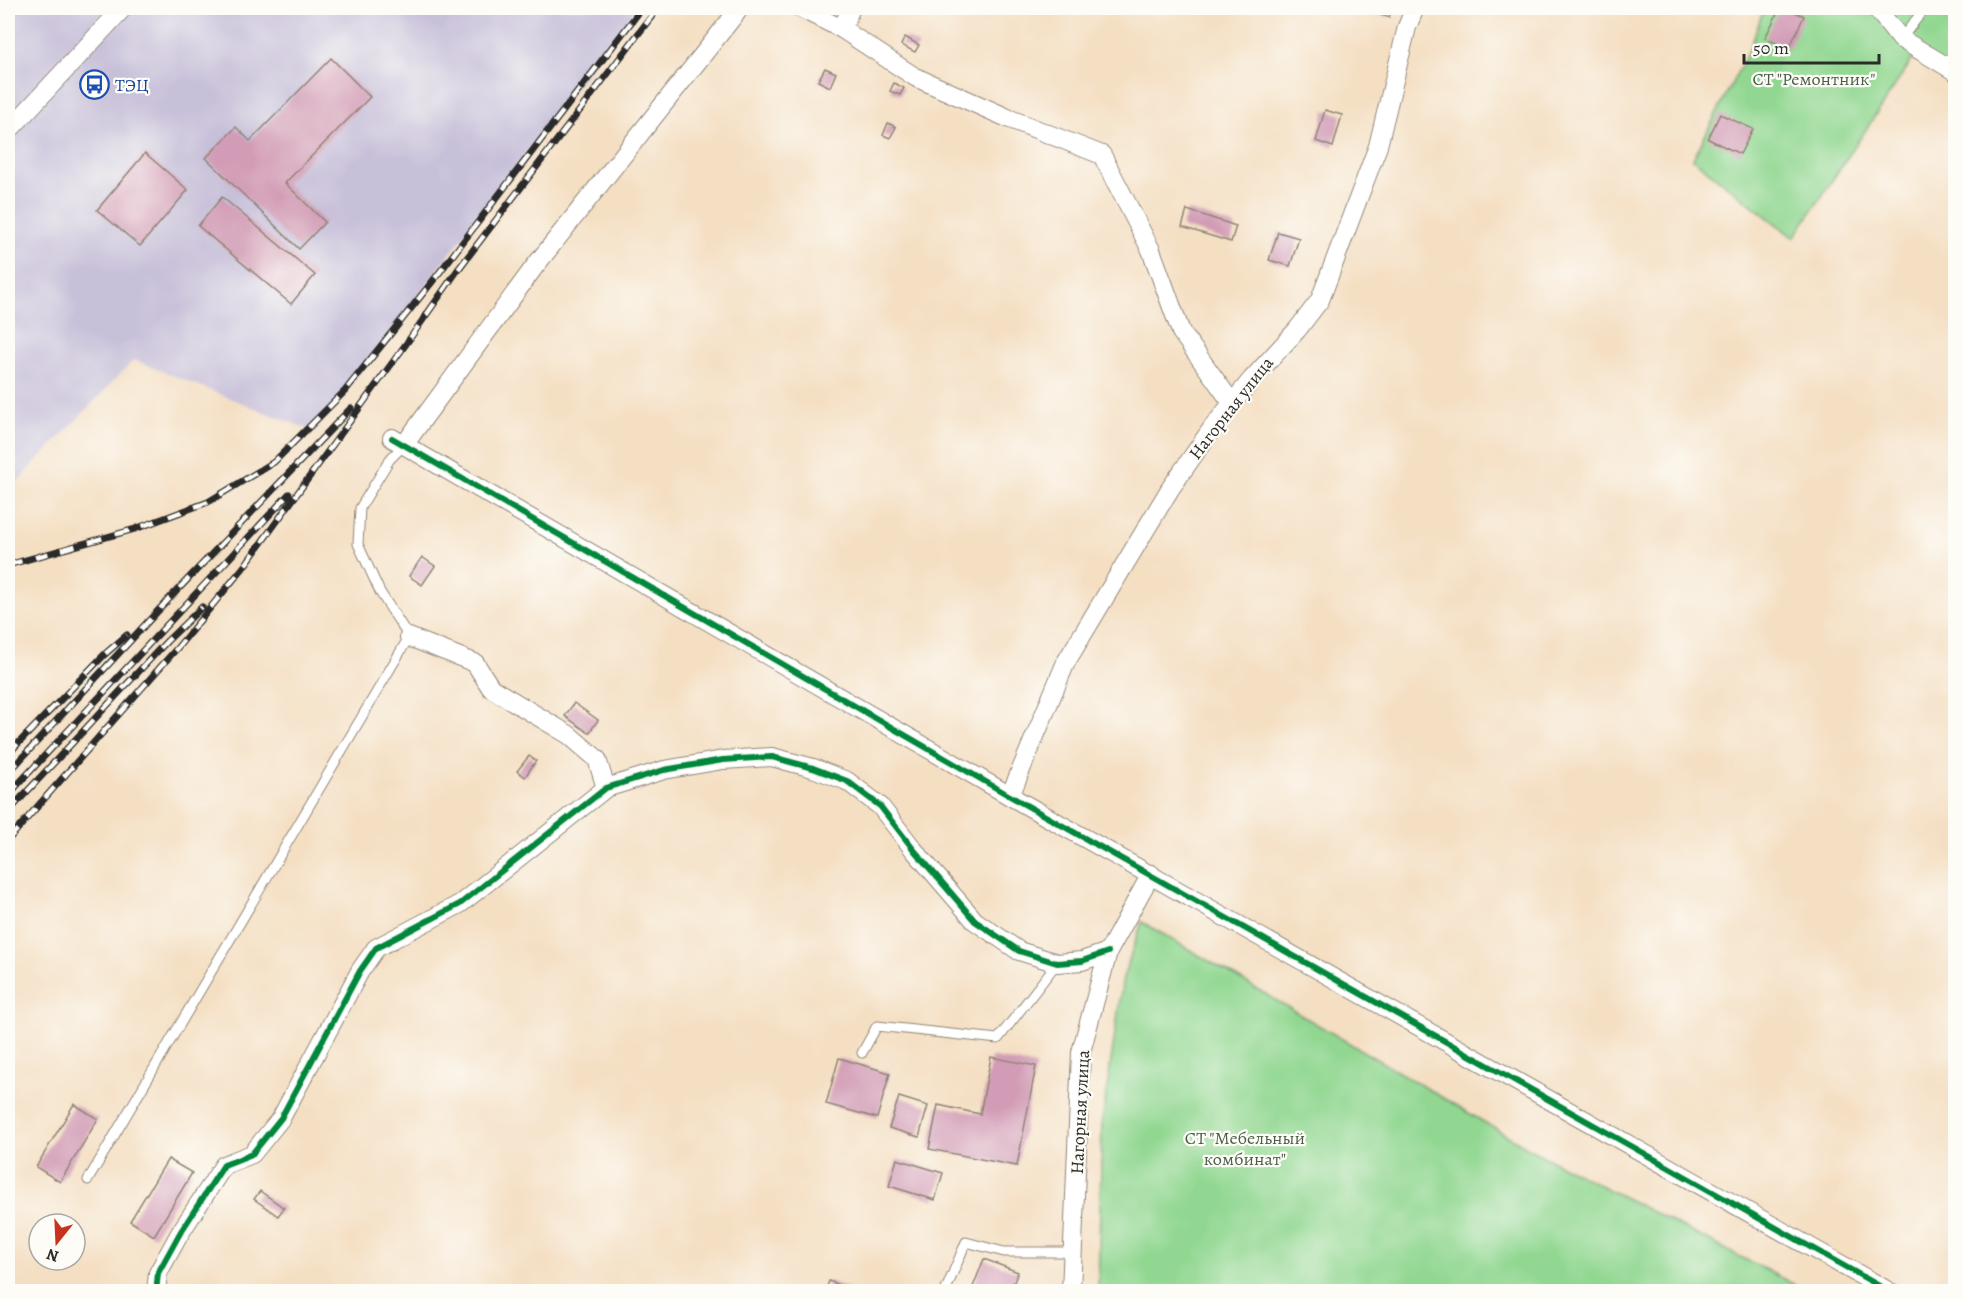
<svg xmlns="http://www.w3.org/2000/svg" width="1963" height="1299" viewBox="0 0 1963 1299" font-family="Alegreya,serif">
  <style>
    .industrial { fill: #c7c0d9 }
    .green { fill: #91d791; stroke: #5e815e; stroke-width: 1.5 }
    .building { fill: #d29cb6 }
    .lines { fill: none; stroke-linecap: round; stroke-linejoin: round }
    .service-casing { stroke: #908577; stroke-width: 11 }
    .minor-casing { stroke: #908577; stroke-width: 20 }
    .service { stroke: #fff; stroke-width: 9 }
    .minor { stroke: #fff; stroke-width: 18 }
    .rail-casing { stroke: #2b2b2b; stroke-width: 7 }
    .rail { stroke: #fdfcf7; stroke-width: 4.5; stroke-dasharray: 14; stroke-linecap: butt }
    .cycleway-casing { stroke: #fdfcf7; stroke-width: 10 }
    .cycleway { stroke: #00873e; stroke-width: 6 }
    .labels { text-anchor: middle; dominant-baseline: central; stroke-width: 4.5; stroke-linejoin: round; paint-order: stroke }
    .park-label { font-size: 18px; fill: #4a5f4a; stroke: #fdfcf7 }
    .transit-label { font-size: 18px; fill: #164399; stroke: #fdfcf7; text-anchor: start }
    .street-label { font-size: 18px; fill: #2b2b2b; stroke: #fdfcf7 }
  </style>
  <rect width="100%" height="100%" fill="#fdfcf7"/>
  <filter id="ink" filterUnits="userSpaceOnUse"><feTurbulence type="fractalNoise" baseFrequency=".0167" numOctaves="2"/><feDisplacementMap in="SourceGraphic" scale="12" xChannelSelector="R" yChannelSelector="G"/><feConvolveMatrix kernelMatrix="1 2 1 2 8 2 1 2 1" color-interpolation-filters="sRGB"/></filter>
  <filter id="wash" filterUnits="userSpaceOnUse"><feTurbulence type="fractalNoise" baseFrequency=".008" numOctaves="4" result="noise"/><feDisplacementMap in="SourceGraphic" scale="24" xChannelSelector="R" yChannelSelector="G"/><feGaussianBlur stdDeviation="1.35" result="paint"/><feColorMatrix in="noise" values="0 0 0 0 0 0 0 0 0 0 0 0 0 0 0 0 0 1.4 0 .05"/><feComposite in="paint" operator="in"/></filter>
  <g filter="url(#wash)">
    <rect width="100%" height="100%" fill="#f4dfc3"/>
    <polygon class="industrial" points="8,8 636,8 315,432 134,360 8,491"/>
    <g class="green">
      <polygon points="1764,8 1955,8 1955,68 1912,60 1794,238 1693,159 1750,48"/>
      <polygon points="1142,922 1537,1153 1807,1291 1098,1291 1102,1123 1123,978"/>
    </g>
    <g id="blocks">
      <g class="building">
        <polygon points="1366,8 1392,8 1389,17 1365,11"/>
        <polygon points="1780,8 1786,8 1804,16 1789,49 1765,38"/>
        <polygon points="905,37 919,45 915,52 901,45"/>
        <polygon points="331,58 370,97 285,183 325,222 299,249 206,158 236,127 250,141"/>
        <polygon points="825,68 836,73 830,87 818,81"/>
        <polygon points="894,83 904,88 900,95 890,91"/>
        <polygon points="1325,110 1342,115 1333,147 1316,141"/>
        <polygon points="1720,114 1753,129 1740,154 1708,139"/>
        <polygon points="888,123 896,127 890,138 883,135"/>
        <polygon points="145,153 188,190 140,246 97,210"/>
        <polygon points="222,197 315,275 291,304 198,226"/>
        <polygon points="1187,210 1236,226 1231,242 1182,227"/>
        <polygon points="1278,232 1299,238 1290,266 1269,260"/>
        <polygon points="422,557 435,566 422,585 409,576"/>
        <polygon points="574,703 598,720 589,733 565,716"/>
        <polygon points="529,756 536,761 525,777 517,771"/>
        <polygon points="991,1057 1036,1066 1017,1166 929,1149 938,1105 980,1114"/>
        <polygon points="839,1058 890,1073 877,1118 826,1104"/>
        <polygon points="899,1097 928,1106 919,1137 889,1128"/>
        <polygon points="74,1104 98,1119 60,1182 36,1167"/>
        <polygon points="168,1159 192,1173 154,1236 130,1221"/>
        <polygon points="897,1159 943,1173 935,1200 889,1186"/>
        <polygon points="260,1191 284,1208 278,1216 254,1199"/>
        <polygon points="984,1259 1018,1272 1010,1292 971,1292"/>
        <polygon points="829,1281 854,1291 854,1292 825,1292"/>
      </g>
    </g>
  </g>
  <g filter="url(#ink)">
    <use href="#blocks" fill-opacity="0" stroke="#908577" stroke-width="1.5"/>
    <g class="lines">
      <defs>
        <g id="service">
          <polyline points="1901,39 1925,8"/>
          <polyline points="862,1053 877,1026 998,1039 1057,963"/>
          <polyline points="88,1180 409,637 380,592 358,544 360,508 390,459 404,445"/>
          <polyline points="945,1292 966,1242 1004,1252 1073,1252"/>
        </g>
        <g id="minor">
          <polyline points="800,8 842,29 915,77 1010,119 1102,155 1151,250 1181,332 1232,403"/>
          <polyline points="1876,8 1901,39 1956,72"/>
          <polyline points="842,29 851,8"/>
          <polyline points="8,128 13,126 123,8"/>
          <polyline points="392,438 1010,796 1890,1292"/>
          <polyline points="404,445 535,266 740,8"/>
          <polyline points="409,637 475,663 491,688 569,735 597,759 606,788"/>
          <polyline points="1010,796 1066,662 1170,489 1213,427 1252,379 1297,330 1320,300 1378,146 1407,27 1415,8"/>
          <polyline points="156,1292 158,1273 180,1233 224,1165 252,1154 281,1118 360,971 376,948 460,904 606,788 664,770 723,760 772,757 813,768 847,781 880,806 914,850 975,921 1019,951 1057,963 1082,961 1108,952"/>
          <polyline points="1071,1292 1081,1052 1108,952 1151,874"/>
        </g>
      </defs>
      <use href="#service" class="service-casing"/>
      <use href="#minor" class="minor-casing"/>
      <use href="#service" class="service"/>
      <use href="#minor" class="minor"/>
      <defs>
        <g id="rail">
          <polyline points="8,565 135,529 208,502 274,462 345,391 436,277 642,8"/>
          <polyline points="8,754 105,654 127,635"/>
          <polyline points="8,773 168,600 351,408"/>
          <polyline points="8,795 289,494"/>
          <polyline points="8,812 167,641 202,607"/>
          <polyline points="8,840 178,647 243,568 406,344 457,271 658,8"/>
        </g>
      </defs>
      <use href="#rail" class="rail-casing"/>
      <use href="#rail" class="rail"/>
      <defs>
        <g id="cycleway">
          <polyline points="392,438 1010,796 1890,1292"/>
          <polyline points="156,1292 158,1273 180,1233 224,1165 252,1154 281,1118 360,971 376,948 460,904 606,788 664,770 723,760 772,757 813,768 847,781 880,806 914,850 975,921 1019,951 1057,963 1082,961 1108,952"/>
        </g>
      </defs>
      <use href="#cycleway" class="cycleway-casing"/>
      <use href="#cycleway" class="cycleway"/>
    </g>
  </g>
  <defs>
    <symbol id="bus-ring" viewBox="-11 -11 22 22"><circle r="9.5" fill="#fdfcf7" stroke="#1a4fb4" stroke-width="1.5"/><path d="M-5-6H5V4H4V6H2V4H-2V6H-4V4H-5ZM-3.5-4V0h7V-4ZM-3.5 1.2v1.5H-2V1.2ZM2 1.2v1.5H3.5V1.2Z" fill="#1a4fb4"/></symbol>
  </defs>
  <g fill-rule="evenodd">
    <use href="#bus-ring" x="78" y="68" width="33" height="33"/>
  </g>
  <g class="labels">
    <g class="park-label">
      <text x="1814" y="79">СТ "Ремонтник"</text>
      <text x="1245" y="1138">СТ "Мебельный<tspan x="1245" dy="21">комбинат"</tspan></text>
    </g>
    <g class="transit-label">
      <text x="115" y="85">ТЭЦ</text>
    </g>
    <g class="street-label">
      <text transform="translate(1231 408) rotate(-52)">Нагорная улица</text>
      <text transform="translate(1080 1112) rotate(-87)">Нагорная улица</text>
    </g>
  </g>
  <rect width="1963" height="1299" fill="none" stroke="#fdfcf7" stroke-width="30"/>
  <g transform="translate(57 1242) rotate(198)"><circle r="28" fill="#fdfcf7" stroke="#a9a8a5" stroke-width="1.5"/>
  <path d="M0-4.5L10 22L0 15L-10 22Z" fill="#c8321e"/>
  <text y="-9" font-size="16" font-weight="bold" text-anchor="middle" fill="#2b2b2b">N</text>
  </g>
  <path d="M1744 54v9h135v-9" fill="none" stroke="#2b2b2b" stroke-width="3"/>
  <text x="1753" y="54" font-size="18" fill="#2b2b2b" stroke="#fdfcf7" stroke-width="4.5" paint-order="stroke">50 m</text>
</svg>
